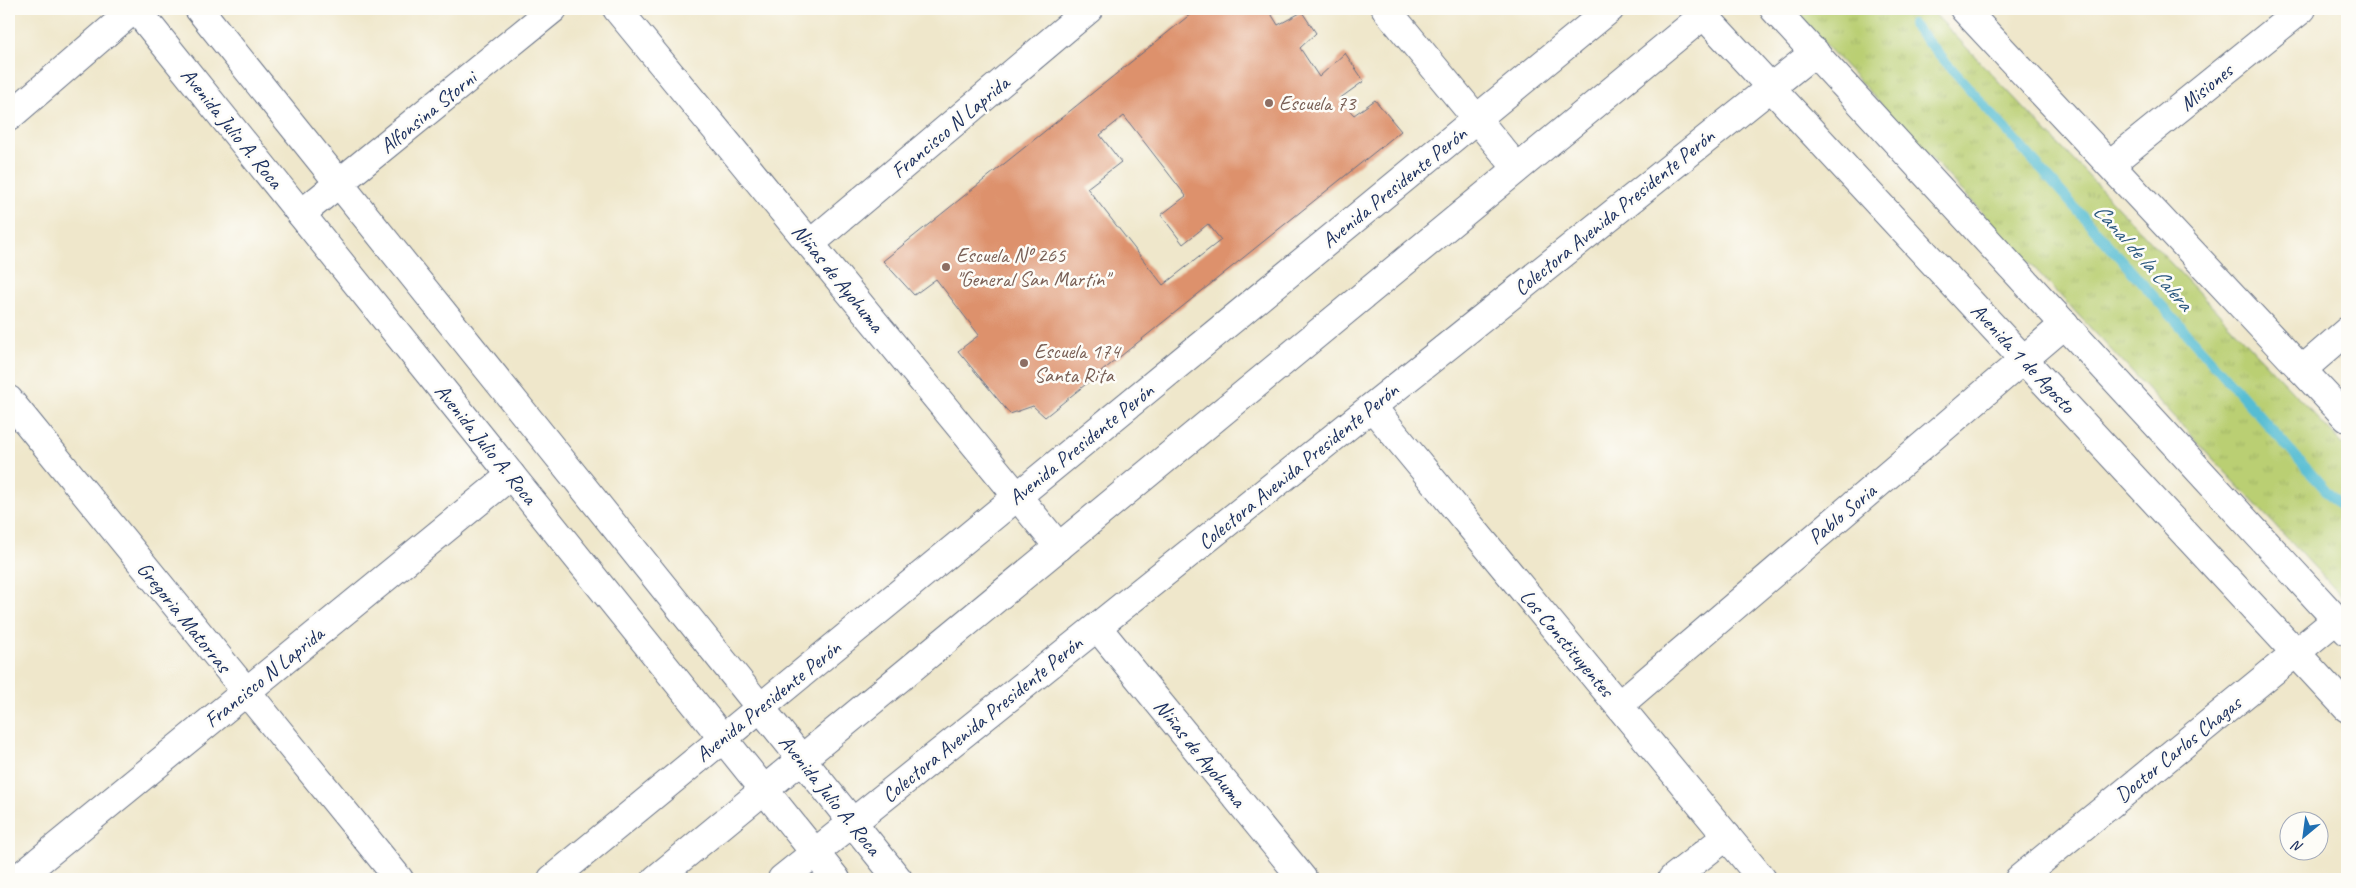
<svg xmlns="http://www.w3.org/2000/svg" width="2356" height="888" viewBox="0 0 2356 888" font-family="Caveat,sans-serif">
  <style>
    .grass { fill: url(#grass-tufts); stroke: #6a7f68 }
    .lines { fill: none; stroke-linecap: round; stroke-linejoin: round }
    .stream { stroke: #56bdd3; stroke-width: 10 }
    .building { fill: #dd916c; fill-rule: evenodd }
    .minor-casing { stroke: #656f84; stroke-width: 30 }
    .tertiary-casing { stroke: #656f84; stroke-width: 30 }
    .minor { stroke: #fff; stroke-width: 28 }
    .tertiary { stroke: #fff; stroke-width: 28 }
    .education-dot { fill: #8d6e63; stroke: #fdfcf7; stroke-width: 2 }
    .labels { text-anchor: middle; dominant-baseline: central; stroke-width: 5; stroke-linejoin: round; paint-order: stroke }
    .street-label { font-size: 21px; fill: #1b2f5e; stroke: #fdfcf7 }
    .education-label { font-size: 21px; fill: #785e54; stroke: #fdfcf7; text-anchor: start }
    .water-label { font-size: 22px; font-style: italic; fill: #2d5a81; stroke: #fdfcf7 }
  </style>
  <defs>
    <pattern id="grass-tufts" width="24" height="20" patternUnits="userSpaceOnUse" patternTransform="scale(1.25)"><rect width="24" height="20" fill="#bacf73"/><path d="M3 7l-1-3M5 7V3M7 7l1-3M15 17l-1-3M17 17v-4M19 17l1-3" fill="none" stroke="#9fb266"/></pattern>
  </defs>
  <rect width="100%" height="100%" fill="#fdfcf7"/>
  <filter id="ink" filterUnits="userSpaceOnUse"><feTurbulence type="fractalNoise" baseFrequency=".02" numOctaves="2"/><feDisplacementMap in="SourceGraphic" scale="10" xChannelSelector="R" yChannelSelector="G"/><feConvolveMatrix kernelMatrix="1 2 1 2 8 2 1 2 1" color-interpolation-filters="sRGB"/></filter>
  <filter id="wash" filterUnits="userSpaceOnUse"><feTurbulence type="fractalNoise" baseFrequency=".0096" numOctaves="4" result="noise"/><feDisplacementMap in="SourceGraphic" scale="20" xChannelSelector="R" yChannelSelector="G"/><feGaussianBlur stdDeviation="1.12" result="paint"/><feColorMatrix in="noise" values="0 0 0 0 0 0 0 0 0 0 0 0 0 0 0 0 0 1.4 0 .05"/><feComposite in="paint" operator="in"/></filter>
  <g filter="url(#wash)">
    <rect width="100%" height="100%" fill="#efe7cb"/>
    <polygon class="grass" points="1792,9 1930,9 2347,449 2347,602"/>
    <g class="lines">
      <polyline class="stream" points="1912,24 2347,514"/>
    </g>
    <g id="blocks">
      <path class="building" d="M 1197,9 L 1273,9 L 1270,12 L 1278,25 L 1302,12 L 1316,33 L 1300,48 L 1319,77 L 1345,53 L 1364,81 L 1339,99 L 1354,115 L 1375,100 L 1401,131 L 1045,417 L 1033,406 L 1010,414 L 958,351 L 979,335 L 936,279 L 914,295 L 883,261 ZM 1124,116 L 1186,196 L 1161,215 L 1183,244 L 1208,224 L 1221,240 L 1163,285 L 1087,188 L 1121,162 L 1100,135 Z"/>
    </g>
  </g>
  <g filter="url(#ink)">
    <use href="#blocks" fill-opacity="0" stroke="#656f84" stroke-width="1"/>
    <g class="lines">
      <defs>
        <g id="minor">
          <polyline points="136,9 836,879"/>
          <polyline points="199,9 898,879"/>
          <polyline points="617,9 1059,547"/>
          <polyline points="1386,9 1517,168"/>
          <polyline points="1964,9 2347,418"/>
          <polyline points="9,117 134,9"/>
          <polyline points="2110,164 2302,9"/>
          <polyline points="301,214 553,9"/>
          <polyline points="810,244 1089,9"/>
          <polyline points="2302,370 2347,331"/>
          <polyline points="9,400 399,879"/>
          <polyline points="1372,407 1762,879"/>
          <polyline points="1097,627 1303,879"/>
          <polyline points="1619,705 2065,324"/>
          <polyline points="17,879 511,475"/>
          <polyline points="782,879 1815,52"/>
          <polyline points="1672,879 1727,836"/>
          <polyline points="2019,879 2337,619"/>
        </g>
        <g id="tertiary">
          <polyline points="1698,9 2347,708"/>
          <polyline points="1774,9 2347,631"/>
          <polyline points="552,879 1610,9"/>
          <polyline points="656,879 1711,9"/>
        </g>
      </defs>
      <use href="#minor" class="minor-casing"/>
      <use href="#tertiary" class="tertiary-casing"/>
      <use href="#minor" class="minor"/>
      <use href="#tertiary" class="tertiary"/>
    </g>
  </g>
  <g class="education-dot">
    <circle cx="1269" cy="103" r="5"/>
    <circle cx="946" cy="267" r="5"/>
    <circle cx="1024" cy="363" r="5"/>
  </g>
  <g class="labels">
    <g class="street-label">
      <text transform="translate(2206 87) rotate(-39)">Misiones</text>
      <text transform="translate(428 112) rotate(-39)">Alfonsina Storni</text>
      <text transform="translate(950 127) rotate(-40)">Francisco N Laprida</text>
      <text transform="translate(232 128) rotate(51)">Avenida Julio A. Roca</text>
      <text transform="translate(1394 187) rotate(-39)">Avenida Presidente Perón</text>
      <text transform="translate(1614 212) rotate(-39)">Colectora Avenida Presidente Perón</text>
      <text transform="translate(838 278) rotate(51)">Niñas de Ayohuma</text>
      <text transform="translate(2023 358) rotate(47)">Avenida 1 de Agosto</text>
      <text transform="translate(486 444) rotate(51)">Avenida Julio A. Roca</text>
      <text transform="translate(1081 444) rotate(-39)">Avenida Presidente Perón</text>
      <text transform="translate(1298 466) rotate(-39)">Colectora Avenida Presidente Perón</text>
      <text transform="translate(1842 514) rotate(-40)">Pablo Soria</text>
      <text transform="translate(184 617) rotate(51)">Gregoria Matorras</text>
      <text transform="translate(1567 643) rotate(50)">Los Constituyentes</text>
      <text transform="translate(264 677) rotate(-39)">Francisco N Laprida</text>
      <text transform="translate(768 701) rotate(-39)">Avenida Presidente Perón</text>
      <text transform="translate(982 719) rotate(-39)">Colectora Avenida Presidente Perón</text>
      <text transform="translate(2178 749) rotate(-39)">Doctor Carlos Chagas</text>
      <text transform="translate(1200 753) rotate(51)">Niñas de Ayohuma</text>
      <text transform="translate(830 795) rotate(51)">Avenida Julio A. Roca</text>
    </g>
    <g class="education-label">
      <text x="1279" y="103">Escuela 73</text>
      <text x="956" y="255">Escuela Nº 265<tspan x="956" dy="24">"General San Martín"</tspan></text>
      <text x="1034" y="351">Escuela 174<tspan x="1034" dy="24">Santa Rita</tspan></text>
    </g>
    <g class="water-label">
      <text transform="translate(2143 257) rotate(48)">Canal de la Calera</text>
    </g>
  </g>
  <rect width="2356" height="888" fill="none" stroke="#fdfcf7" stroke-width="30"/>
  <g transform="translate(2304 836) rotate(209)"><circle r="24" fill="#fdfcf7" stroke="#a3aaba"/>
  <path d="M0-4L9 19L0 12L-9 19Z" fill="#1f6fb2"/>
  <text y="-8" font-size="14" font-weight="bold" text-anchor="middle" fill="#1b2f5e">N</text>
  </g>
</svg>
